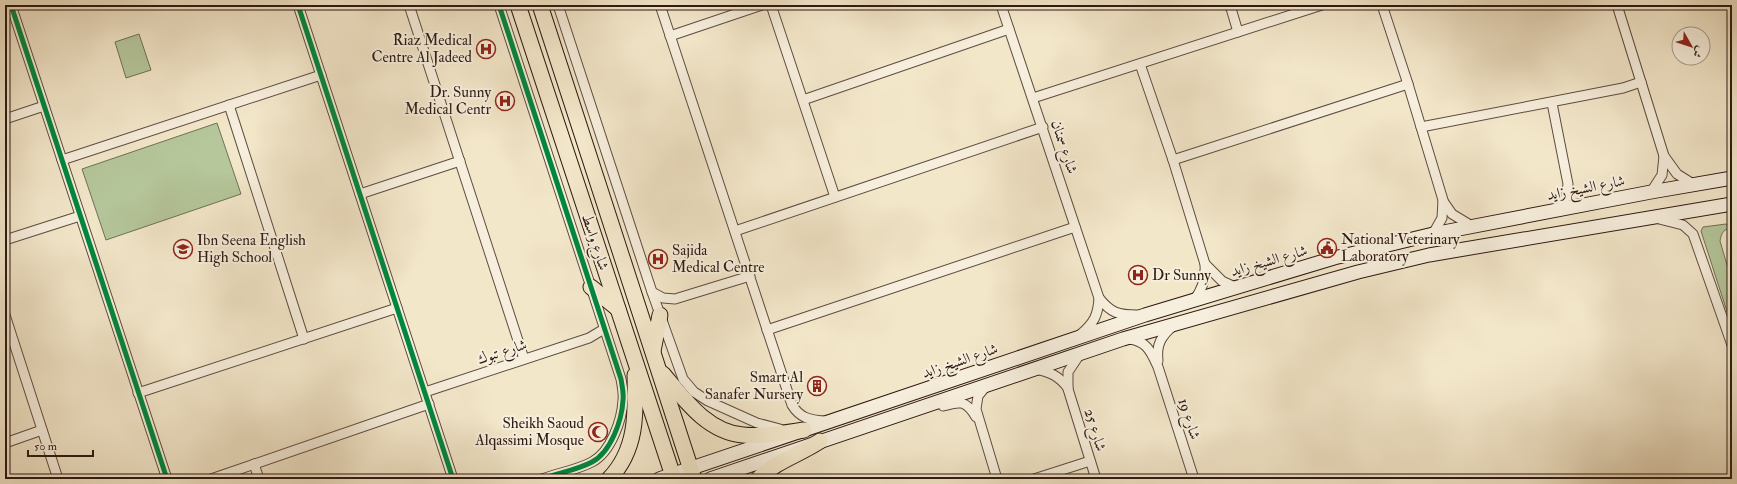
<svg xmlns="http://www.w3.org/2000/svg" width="1737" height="484" viewBox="0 0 1737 484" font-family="'IM FELL Double Pica',Amiri,serif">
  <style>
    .green { fill: #b5c79b; stroke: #717056 }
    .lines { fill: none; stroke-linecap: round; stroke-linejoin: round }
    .minor-casing { stroke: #5e4c40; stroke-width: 11 }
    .secondary-casing { stroke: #2d1912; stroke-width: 15 }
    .primary-casing { stroke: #2d1912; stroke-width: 17 }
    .minor { stroke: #f7efdd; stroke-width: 9 }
    .secondary { stroke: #f7efdd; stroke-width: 13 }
    .primary { stroke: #f3e7ca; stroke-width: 15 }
    .cycleway-casing { stroke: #f7efdd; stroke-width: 8 }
    .cycleway { stroke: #00873e; stroke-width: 5 }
    .labels { text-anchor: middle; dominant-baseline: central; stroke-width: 4; stroke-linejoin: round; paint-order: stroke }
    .poi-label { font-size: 15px; fill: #2d1912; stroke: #f7efdd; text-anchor: end }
    .street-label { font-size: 15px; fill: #2d1912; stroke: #f7efdd }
  </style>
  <rect width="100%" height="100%" fill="#f3e7ca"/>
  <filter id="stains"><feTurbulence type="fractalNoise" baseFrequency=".005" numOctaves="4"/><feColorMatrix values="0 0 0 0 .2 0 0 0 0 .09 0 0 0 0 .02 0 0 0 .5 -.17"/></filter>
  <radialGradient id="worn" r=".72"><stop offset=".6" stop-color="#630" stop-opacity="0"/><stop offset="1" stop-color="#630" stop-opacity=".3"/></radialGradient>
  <g class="green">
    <polygon points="139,34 151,70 126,78 115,42"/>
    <polygon points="217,123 241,194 106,240 82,169"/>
    <path d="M 1726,224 L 1729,229 C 1723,229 1721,235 1720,241 L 1732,282 L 1731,324 L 1701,231 L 1703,227 Z"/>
  </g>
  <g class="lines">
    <defs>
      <g id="minor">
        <polyline points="11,5 167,479"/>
        <polyline points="298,5 453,479"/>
        <polyline points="409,5 524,359"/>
        <path d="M 499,5 L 621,379 C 622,386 624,393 623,400 C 622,420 611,452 592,462 C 577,470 558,473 542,479"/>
        <polyline points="558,5 652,292 683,379 694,392 708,401 757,423 780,429"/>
        <path d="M 660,5 L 792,405 C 800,418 810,420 824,421"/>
        <polyline points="771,5 835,197"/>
        <path d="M 1001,5 L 1099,298 C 1098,315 1094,323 1081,334"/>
        <polyline points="1230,5 1238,32"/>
        <polyline points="1382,5 1408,84 1443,200 1442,218 1433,234"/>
        <polyline points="1617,5 1664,156 1677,174 1693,184"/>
        <polyline points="670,36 762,5"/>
        <polyline points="1140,64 1173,160 1408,84"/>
        <polyline points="1033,98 1322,5"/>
        <polyline points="803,100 1009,29"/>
        <polyline points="1552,103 1568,184 1566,198 1559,210"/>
        <polyline points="229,105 304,339"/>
        <polyline points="5,119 44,106"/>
        <polyline points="1421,127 1623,88 1641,82"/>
        <polyline points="62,160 321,75"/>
        <path d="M 1173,160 L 1205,264 C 1206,278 1203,289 1194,300"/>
        <polyline points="1651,192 1662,175 1664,156"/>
        <polyline points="360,194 460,161"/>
        <polyline points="1443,201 1452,214 1472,226"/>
        <polyline points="1659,219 1683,225 1693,234 1732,345"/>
        <polyline points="735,231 1043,127"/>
        <polyline points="5,240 80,216"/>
        <polyline points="1205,264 1222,281 1235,287"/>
        <polyline points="652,292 663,298 675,299 750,276"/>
        <path d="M 1099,298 C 1111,313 1118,315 1137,315"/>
        <polyline points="5,315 58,479"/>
        <polyline points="767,330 1075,227"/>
        <path d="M 1129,339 C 1147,341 1151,352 1158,367 L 1194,479"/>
        <polyline points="1080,354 1068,372 1068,389 1096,479"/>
        <path d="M 1158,361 C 1156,345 1161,336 1173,326"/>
        <path d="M 1036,369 C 1050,372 1059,376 1068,388"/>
        <polyline points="987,385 978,396 976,409 997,479"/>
        <polyline points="425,392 589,338 604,329"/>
        <polyline points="138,393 397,308"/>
        <path d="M 943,406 C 960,401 966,400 976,417"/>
        <polyline points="5,443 42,430"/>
        <polyline points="254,464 259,479"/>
        <polyline points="211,479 429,404"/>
        <polyline points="1034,479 1090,461"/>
      </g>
      <g id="secondary">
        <polyline points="659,479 1145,315 1334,258 1433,234 1651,192 1732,178"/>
        <polyline points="710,479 1123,339 1358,272 1429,255 1732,204"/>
      </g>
      <g id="primary">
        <polyline points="518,5 674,479"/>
        <polyline points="540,5 694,479"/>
        <polyline points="591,287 618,309"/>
        <polyline points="653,351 660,315"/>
        <path d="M 663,374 C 684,399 707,432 743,435 C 763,437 784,433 804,430"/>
        <path d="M 609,479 C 637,450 636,414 635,375"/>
        <path d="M 758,479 C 776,461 799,455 820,441"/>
      </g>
    </defs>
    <use href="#minor" class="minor-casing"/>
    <use href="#secondary" class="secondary-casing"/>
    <use href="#primary" class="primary-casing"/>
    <use href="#minor" class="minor"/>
    <use href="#secondary" class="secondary"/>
    <use href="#primary" class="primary"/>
    <defs>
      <g id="cycleway">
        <polyline points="11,5 167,479"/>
        <polyline points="298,5 453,479"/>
        <path d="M 499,5 L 621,379 C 622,386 624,393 623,400 C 622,420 611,452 592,462 C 577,470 558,473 542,479"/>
      </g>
    </defs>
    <use href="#cycleway" class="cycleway-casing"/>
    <use href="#cycleway" class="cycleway"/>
  </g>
  <defs>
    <symbol id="hospital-ring" viewBox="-11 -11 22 22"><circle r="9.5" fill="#f7efdd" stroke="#8f2418" stroke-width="1.5"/><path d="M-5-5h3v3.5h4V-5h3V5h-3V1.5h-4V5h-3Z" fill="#8f2418"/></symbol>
    <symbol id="civic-ring" viewBox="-11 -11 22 22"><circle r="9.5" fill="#f7efdd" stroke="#8f2418" stroke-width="1.5"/><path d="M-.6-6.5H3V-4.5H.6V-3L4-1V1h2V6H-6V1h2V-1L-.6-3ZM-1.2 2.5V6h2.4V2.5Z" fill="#8f2418"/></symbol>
    <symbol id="school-ring" viewBox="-11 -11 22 22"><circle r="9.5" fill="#f7efdd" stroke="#8f2418" stroke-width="1.5"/><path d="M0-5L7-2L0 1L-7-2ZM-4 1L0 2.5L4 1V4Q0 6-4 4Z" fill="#8f2418"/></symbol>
    <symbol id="building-ring" viewBox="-11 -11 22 22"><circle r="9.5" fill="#f7efdd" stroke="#8f2418" stroke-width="1.5"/><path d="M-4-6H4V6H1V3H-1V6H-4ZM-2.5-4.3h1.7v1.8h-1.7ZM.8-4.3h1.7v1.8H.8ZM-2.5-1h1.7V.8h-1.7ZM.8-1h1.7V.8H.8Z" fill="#8f2418"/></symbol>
    <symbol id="mosque-ring" viewBox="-11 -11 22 22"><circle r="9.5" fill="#f7efdd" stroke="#8f2418" stroke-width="1.5"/><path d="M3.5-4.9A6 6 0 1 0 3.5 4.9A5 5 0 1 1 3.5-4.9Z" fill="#8f2418"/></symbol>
  </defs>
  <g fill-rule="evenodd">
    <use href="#hospital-ring" x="475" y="38" width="22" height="22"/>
    <use href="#hospital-ring" x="494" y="90" width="22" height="22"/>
    <use href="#civic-ring" x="1316" y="237" width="22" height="22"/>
    <use href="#school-ring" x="172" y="238" width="22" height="22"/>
    <use href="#hospital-ring" x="647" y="248" width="22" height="22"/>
    <use href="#hospital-ring" x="1127" y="264" width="22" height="22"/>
    <use href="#building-ring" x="806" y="375" width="22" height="22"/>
    <use href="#mosque-ring" x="587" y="421" width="22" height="22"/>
  </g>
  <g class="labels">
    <g class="poi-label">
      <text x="472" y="40">Riaz Medical<tspan x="472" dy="17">Centre Al Jadeed</tspan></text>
      <text x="491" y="92">Dr. Sunny<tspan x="491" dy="17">Medical Centr</tspan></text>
      <text x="1341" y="239" text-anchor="start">National Veterinary<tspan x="1341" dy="17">Laboratory</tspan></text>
      <text x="197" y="240" text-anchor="start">Ibn Seena English<tspan x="197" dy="17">High School</tspan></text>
      <text x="672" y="250" text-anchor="start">Sajida<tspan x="672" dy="17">Medical Centre</tspan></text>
      <text x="1152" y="275" text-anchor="start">Dr Sunny</text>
      <text x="803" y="377">Smart Al<tspan x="803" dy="17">Sanafer Nursery</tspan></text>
      <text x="584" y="423">Sheikh Saoud<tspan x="584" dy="17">Alqassimi Mosque</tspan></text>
    </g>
    <g class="street-label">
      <text transform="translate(1064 147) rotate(72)">شارع سمنان</text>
      <text transform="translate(1586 188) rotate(-11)">شارع الشيخ زايد</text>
      <text transform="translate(595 242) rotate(72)">شارع واسط</text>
      <text transform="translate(1269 261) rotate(-16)">شارع الشيخ زايد</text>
      <text transform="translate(502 352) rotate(-18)">شارع تبوك</text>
      <text transform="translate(960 361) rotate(-19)">شارع الشيخ زايد</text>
      <text transform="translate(1189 419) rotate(72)">شارع 19</text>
      <text transform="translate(1095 430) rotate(73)">شارع 25</text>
    </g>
  </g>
  <rect width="1737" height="484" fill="none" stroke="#f3e7ca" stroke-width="20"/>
  <rect x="6" y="6" width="1725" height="472" fill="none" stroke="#2d1912" stroke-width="2"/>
  <rect x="10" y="10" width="1717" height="464" fill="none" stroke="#2d1912"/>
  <g transform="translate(1691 46) rotate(129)"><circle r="19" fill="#f7efdd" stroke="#a6998c"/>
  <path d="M0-3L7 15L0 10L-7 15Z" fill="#8f2418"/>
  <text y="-6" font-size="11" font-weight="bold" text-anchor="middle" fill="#2d1912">ش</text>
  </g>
  <path d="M28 450v6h65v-6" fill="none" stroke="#2d1912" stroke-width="2"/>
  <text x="34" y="450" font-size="12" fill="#2d1912" stroke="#f7efdd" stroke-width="3" paint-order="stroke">50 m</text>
  <rect width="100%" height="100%" filter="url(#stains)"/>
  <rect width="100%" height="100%" fill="url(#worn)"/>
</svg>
